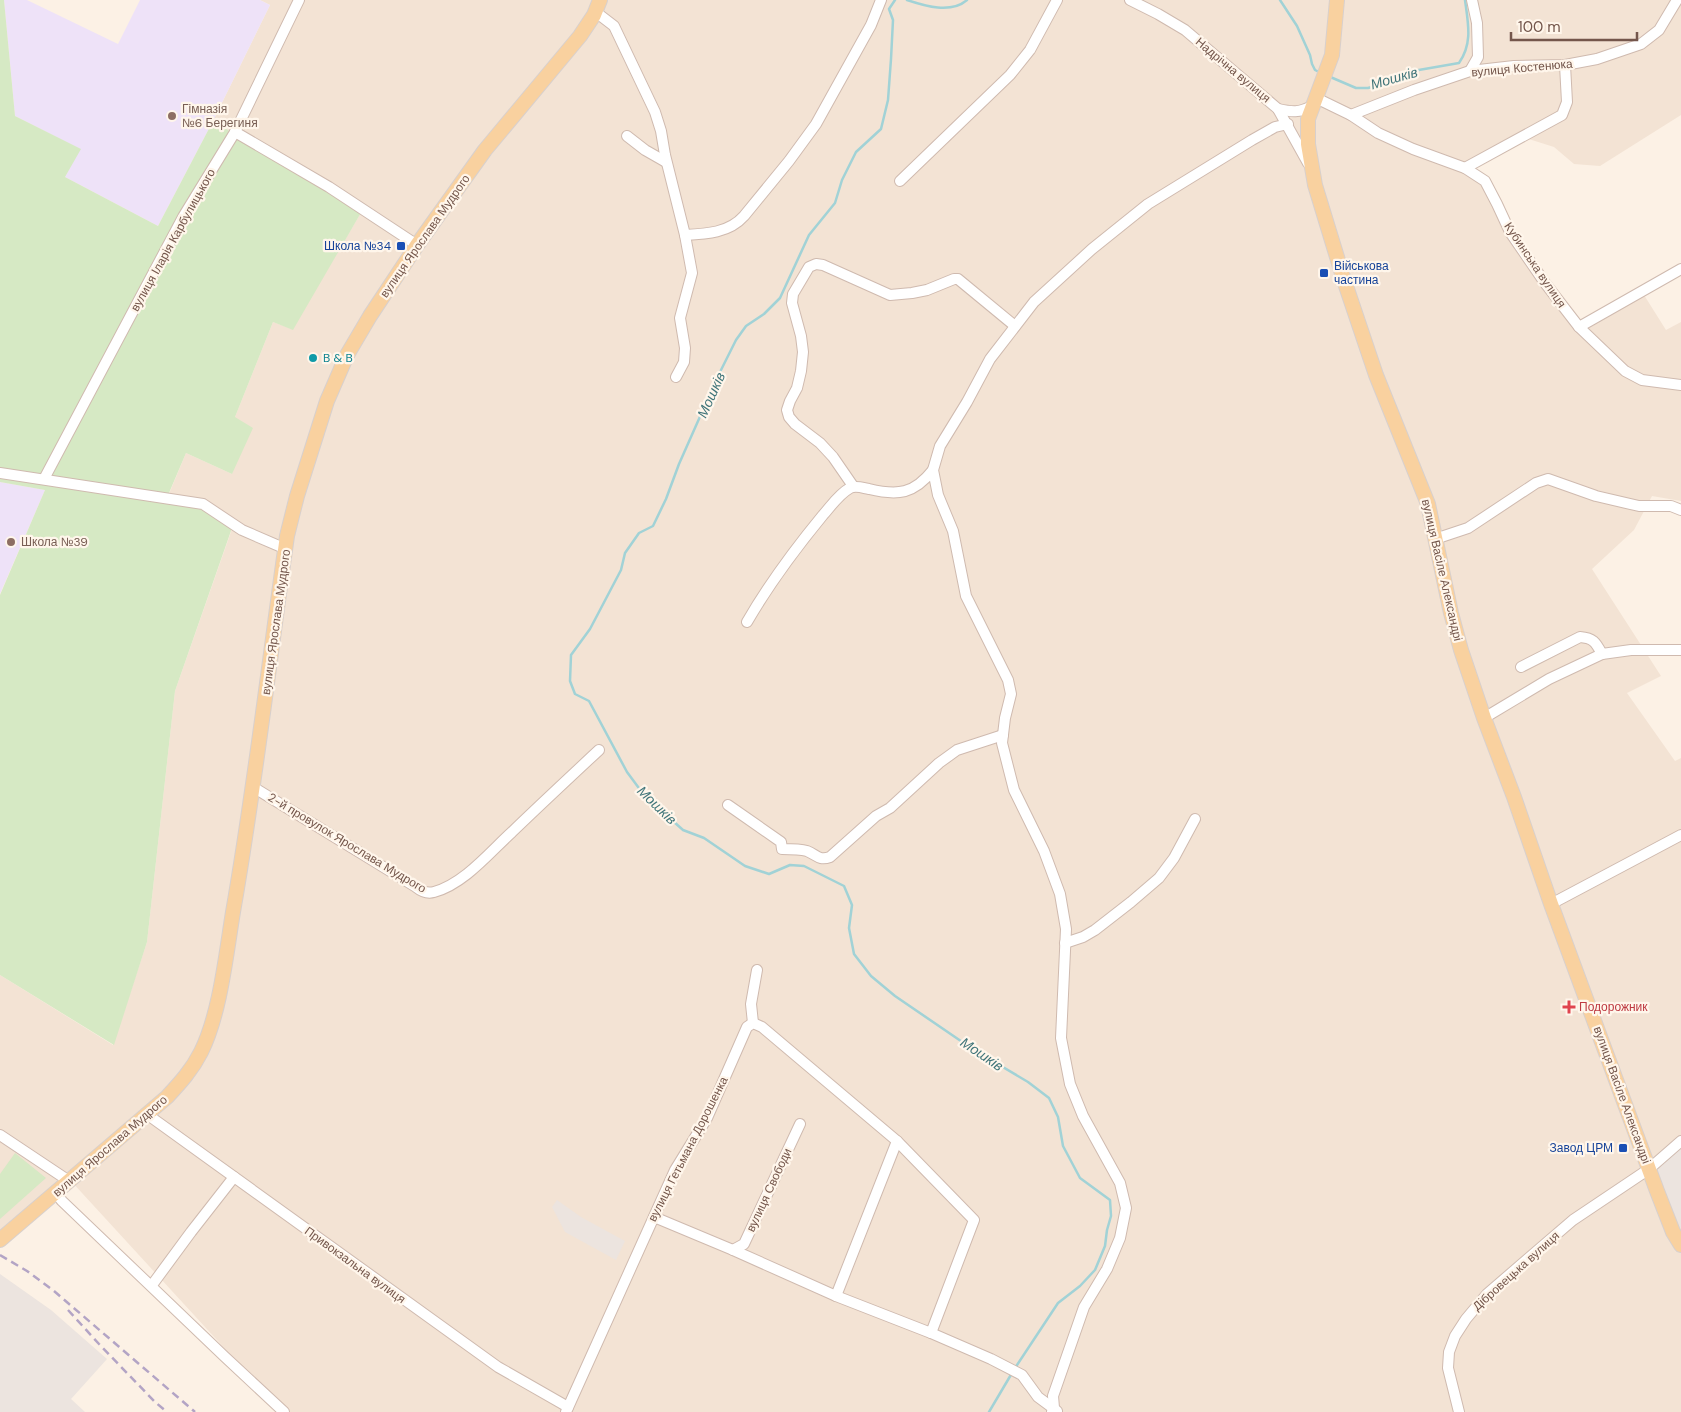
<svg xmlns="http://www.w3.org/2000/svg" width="1681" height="1412" viewBox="0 0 1681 1412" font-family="'DM Sans',sans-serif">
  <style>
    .residential { fill: #f3e3d4 }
    .industrial { fill: #ece4df }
    .education { fill: #eee2f8 }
    .green { fill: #d6e9c4 }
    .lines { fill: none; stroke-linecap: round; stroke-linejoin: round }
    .stream { stroke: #a1d2d6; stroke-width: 2.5 }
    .minor-casing { stroke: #cfbaaf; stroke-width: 12 }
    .major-casing { stroke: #d8d0cd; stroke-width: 16 }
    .minor { stroke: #fff; stroke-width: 10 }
    .major { stroke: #f9d19f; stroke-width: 14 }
    .rail { stroke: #b3a4c5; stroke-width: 2.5; stroke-dasharray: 8 5; stroke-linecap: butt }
    .education-dot { fill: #8d6e63; stroke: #fff6eb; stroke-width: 2 }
    .transit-dot { fill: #1a4fb4; stroke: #fff6eb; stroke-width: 2 }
    .culture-dot { fill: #0f9aa8; stroke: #fff6eb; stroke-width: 2 }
    .health-dot { fill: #e0444e; stroke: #fff6eb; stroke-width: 2 }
    .labels { text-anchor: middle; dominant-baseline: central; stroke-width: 4.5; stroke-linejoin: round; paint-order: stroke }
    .street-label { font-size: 12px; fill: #74564b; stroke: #fff6eb }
    .education-label { font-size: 12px; fill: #785e54; stroke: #fff6eb; text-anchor: start }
    .transit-label { font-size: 12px; fill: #164399; stroke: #fff6eb; text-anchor: end }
    .culture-label { font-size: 12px; fill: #0d838f; stroke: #fff6eb; text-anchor: start }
    .health-label { font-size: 12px; fill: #be3a42; stroke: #fff6eb; text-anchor: start }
    .water-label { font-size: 14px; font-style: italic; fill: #3f7479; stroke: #fff6eb }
  </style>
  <rect width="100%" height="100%" fill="#fcf1e5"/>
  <polygon class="residential" points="260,0 1681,0 1681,115 1600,166 1574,164 1554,147 1519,136 1463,163 1487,191 1511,242 1581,333 1644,295 1666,330 1681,322 1681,501 1652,496 1634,530 1592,569 1661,676 1627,693 1675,761 1681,758 1681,1412 283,1412 71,1181 0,1243 0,975 113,1045 147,942 175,691 232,529 166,501 186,453 232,474 235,417 273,322 292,329 362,211 213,121 270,5"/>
  <g class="industrial">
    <polygon points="1681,1144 1681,1229 1653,1166"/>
    <polygon points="557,1200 581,1217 625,1241 616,1260 565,1232 552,1207"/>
    <polygon points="0,1274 51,1310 107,1359 71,1399 85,1412 0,1412"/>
  </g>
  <g class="education">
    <polygon points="4,0 27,0 118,44 140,0 260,0 270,5 213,121 158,226 65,177 80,149 15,116"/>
    <polygon points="0,482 45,490 0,594"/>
  </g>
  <g class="green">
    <polygon points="0,0 4,0 15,116 81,149 65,177 158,226 213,121 362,211 293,330 273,322 235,417 253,428 232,474 186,453 166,500 205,510 232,528 175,691 147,942 114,1045 0,975 0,595 45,490 0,482"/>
    <polygon points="15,1153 46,1178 0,1219 0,1174"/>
  </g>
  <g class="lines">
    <g class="stream">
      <polyline points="895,0 889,9 893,20 891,59 888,100 881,129 856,152 842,180 835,203 809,235 780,298 764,314 746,326 736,340 718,376 679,464 666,499 653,526 639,533 625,553 621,570 590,629 571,655 570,681 575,694 589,701 627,772 644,795 683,830 704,838 745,866 769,874 790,865 804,866 844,886 852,905 849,928 854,954 871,976 895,996 974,1050 1028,1082 1049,1098 1058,1117 1063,1146 1080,1178 1110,1200 1111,1216 1107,1230 1105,1246 1095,1270 1080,1286 1058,1303 1015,1368"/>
      <path d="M 907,0 C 925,6 951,14 967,0"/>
      <polyline points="1280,0 1297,26 1310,55 1312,64 1315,70 1321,73"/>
      <path d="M 1328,76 L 1356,88 L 1368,88 L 1389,82 L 1413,71 L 1459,63 C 1473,43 1468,23 1465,0"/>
      <polyline points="989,1412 1012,1373"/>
    </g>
    <defs>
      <g id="minor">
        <polyline points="1130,0 1158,14 1185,30 1278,109 1308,163"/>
        <polyline points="594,15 601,16 614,26 655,112 661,131 665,155 685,235 692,273 680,318 685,348 684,362 676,377"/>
        <polyline points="1470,71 1478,57 1477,23 1472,0"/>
        <polyline points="1316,98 1351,115 1378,133 1413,149 1465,168 1485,181 1497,204 1510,232 1545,283 1579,327 1625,371 1642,380 1681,385"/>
        <path d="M 1278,109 C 1292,112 1299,113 1312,106"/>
        <polyline points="1351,115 1414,90 1470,71 1514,66 1565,65 1597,59 1641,44 1659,30 1677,0"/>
        <polyline points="235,132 329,187 417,245"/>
        <polyline points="627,136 645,150 666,162"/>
        <polyline points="1465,168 1562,115 1567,102 1565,65"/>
        <polyline points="900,181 1010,75 1030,50 1057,0"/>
        <path d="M 685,235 C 706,234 729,233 744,216 L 789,161 L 816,124 L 871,25 L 881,0"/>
        <polyline points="1579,327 1681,269"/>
        <polyline points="0,473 203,504 242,530 286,549"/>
        <polyline points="44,479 183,217 235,132 299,0"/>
        <polyline points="853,486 833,457 820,443 795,424 789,417 787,410 790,401 797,388 801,371 803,352 801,336 792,303 793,294 809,267 816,264 823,265 890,295 912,293 927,290 954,279 958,279 1015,326"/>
        <polyline points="1435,539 1468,528 1536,483 1548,479 1596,496 1639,506 1671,506 1681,510"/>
        <path d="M 747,622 C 769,584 795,549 823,515 C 831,506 839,494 850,488 C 856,485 863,488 869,489 C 898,496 914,494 933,470"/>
        <path d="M 1521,667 L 1580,637 C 1594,638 1596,643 1602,654"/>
        <polyline points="1484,718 1549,679 1602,654 1631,650 1681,650"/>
        <path d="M 253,787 L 416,887 C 421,891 427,894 434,892 C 464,884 490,852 512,832 C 541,804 570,777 599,750"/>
        <path d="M 728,805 L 781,842 L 782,849 C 789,849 800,849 807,851 C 817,855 819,861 830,857 L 876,816 L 890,808 L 939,763 L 957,750 L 1003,735"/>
        <polyline points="1551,904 1681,835"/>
        <polyline points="1065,943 1083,937 1095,930 1131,902 1159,878 1174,858 1195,819"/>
        <polyline points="753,1023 751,1004 757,970"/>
        <polyline points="148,1115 498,1367 568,1407"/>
        <polyline points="0,1135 69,1181"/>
        <polyline points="55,1192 62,1201 225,1357 284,1412"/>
        <polyline points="654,1217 733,1250 836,1296 931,1333 991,1359 1022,1375 1038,1397 1057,1411"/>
        <polyline points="733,1250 744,1244 800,1124"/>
        <polyline points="152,1285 191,1232 234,1177"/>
        <polyline points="836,1296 897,1141"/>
        <polyline points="566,1412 675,1170 707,1118 747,1027 753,1023 762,1027 897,1141 974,1220 931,1333"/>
        <polyline points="1052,1412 1054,1408 1053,1396 1084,1307 1107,1269 1120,1238 1126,1208 1120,1183 1083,1116 1070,1084 1061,1038 1066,929 1060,894 1044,851 1014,790 1002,743 1005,718 1011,694 1008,680 966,596 953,531 938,495 933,470 940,446 967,402 990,359 1034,302 1092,249 1148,204 1252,140 1275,127 1288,124"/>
        <polyline points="1459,1412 1448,1368 1449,1352 1455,1336 1466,1319 1487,1294 1573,1220 1649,1169 1681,1141"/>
      </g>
      <g id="major">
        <polyline points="1337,0 1332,55 1308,119 1308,144 1315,185 1344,280 1376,375 1428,504 1451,613 1461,650 1484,718 1514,797 1551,904 1657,1191 1673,1232 1681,1245"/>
        <path d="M 0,1240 L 167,1097 C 180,1083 192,1070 201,1052 C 220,1014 226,955 233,912 C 255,787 269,662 287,536 L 297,496 L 327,401 L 347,355 L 370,316 L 417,245 L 485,150 L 580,36 L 594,15 L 600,0"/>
      </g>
    </defs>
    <use href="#minor" class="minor-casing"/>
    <use href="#major" class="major-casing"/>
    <use href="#minor" class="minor"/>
    <use href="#major" class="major"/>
    <g class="rail">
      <polyline points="0,1255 27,1271 54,1291 195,1412"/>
      <polyline points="68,1310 99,1344 155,1402 167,1412"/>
    </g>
  </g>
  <g class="education-dot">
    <circle cx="172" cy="116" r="5"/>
    <circle cx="11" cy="542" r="5"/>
  </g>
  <g class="transit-dot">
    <rect x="396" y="241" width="10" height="10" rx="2.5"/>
    <rect x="1319" y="268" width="10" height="10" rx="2.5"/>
    <rect x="1618" y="1143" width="10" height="10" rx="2.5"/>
  </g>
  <circle class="culture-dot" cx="313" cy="358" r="5"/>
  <path class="health-dot" d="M1566.5 999.5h5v5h5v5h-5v5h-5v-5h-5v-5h5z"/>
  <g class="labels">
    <g class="street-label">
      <text transform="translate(1522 68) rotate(-5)">вулиця Костенюка</text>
      <text transform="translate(1233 70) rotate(40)">Надрічна вулиця</text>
      <text transform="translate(425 236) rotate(-55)">вулиця Ярослава Мудрого</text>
      <text transform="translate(173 240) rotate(-61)">вулиця Іларія Карбулицького</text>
      <text transform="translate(1535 265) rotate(56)">Кубинська вулиця</text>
      <text transform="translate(1442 570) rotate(77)">вулиця Васіле Александрі</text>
      <text transform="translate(276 622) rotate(-82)">вулиця Ярослава Мудрого</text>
      <text transform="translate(347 843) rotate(31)">2-й провулок Ярослава Мудрого</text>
      <text transform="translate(1622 1095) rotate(70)">вулиця Васіле Александрі</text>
      <text transform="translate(110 1146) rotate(-41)">вулиця Ярослава Мудрого</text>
      <text transform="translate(688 1149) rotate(-63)">вулиця Гетьмана Дорошенка</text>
      <text transform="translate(769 1190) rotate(-65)">вулиця Свободи</text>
      <text transform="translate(355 1265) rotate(36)">Привокзальна вулиця</text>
      <text transform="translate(1516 1271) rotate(-42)">Дібровецька вулиця</text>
    </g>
    <g class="education-label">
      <text x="182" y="109">Гімназія<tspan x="182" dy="14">№6 Берегиня</tspan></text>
      <text x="21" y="542">Школа №39</text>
    </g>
    <g class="transit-label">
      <text x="391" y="246">Школа №34</text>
      <text x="1334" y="266" text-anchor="start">Військова<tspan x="1334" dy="14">частина</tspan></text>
      <text x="1613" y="1148">Завод ЦРМ</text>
    </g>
    <g class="culture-label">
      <text x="323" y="358">B &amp; B</text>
    </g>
    <g class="health-label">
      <text x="1579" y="1007">Подорожник</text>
    </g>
    <g class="water-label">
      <text transform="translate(1394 78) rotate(-16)">Мошків</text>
      <text transform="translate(711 395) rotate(-66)">Мошків</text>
      <text transform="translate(657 805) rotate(44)">Мошків</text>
      <text transform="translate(982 1054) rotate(34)">Мошків</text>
    </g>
  </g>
  <path d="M1511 32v8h126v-8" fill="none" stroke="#74564b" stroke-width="2.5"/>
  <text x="1518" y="32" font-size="15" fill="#74564b" stroke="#fff6eb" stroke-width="4" paint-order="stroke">100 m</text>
</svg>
